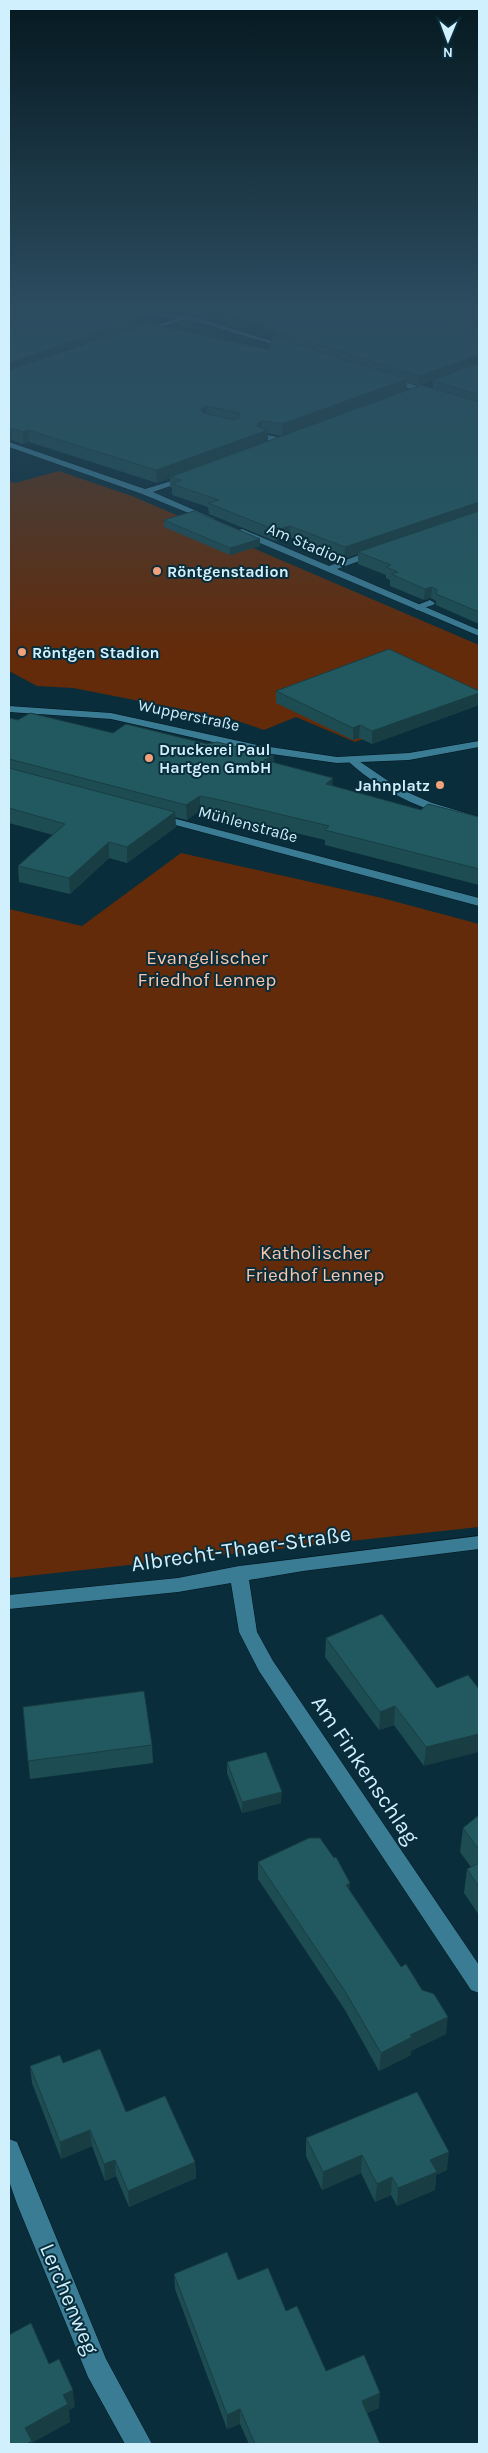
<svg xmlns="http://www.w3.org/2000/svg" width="488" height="2453" viewBox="0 0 488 2453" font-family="Karla,sans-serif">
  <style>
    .green { fill: #632b0a }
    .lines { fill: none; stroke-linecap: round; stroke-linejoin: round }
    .lane-casing { stroke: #02141b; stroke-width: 1 }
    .street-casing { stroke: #02141b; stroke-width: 1 }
    .secondary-casing { stroke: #02141b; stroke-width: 1 }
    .primary-casing { stroke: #02141b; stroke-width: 1 }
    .lane { fill: #3b7c95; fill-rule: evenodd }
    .street { fill: #3b7c95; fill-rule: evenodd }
    .secondary { fill: #3b7c95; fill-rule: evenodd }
    .primary { fill: #2ba0c7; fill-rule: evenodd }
    .wall { fill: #1d4d53; fill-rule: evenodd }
    .shaded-wall { fill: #183e43 }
    .building { fill: #225960; stroke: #183e43; fill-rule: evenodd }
    .poi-dot { fill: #f1a27b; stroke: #092d3a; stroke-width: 2 }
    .labels { text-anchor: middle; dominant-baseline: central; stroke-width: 4; stroke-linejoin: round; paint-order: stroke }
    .far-street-label { font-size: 16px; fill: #d0f0fe; stroke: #092d3a }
    .far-poi-label { font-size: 16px; font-weight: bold; fill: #d0f0fe; stroke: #092d3a; text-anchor: start }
    .park-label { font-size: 19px; fill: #fac5ab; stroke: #092d3a }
    .near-street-label { font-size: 22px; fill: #d0f0fe; stroke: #092d3a }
  </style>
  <rect width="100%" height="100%" fill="#092d3a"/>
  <g class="green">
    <polygon points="59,471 132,496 479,645 479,697 355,742 296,717 264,730 232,719 73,688 37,686 9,671 9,481 15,483"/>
    <polygon points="181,853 382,898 479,924 479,1527 9,1578 9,909 82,926"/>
  </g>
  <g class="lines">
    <defs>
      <g id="lane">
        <polygon points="263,434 286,439 287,441 283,443 260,438 259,436"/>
        <polygon points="430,600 435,603 433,605 417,610 412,607"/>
        <path d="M 353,757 L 400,789 L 432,803 L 479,817 L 479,824 C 432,814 385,795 349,762 L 349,758 Z"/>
      </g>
      <g id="street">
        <polygon points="99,309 122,309 195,317 294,348 288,349 194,321"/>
        <polygon points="385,377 391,377 437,393 430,395 385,381"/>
        <polygon points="9,442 145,489 191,475 191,479 153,492 215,519 208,521 142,494 9,447"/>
        <polygon points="242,529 329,566 373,550 379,550 379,554 337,569 479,630 479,636 239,534 239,530"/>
        <polygon points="157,814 479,898 479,906 153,819 153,815"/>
        <polygon points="479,1536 479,1549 303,1571 249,1580 257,1632 273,1661 479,1965 479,1993 471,1990 259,1671 239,1632 231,1583 178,1592 9,1609 9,1595 178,1578 239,1566"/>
        <polygon points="9,2139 17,2142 106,2359 152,2444 125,2444 88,2377 17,2204 9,2181"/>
      </g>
      <polygon id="secondary" points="9,706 111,713 257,745 337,757 409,753 479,741 479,747 409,760 337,763 257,752 111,719 9,712"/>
      <polygon id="primary" points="205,309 215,309 142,333 137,332"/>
    </defs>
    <use href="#lane" class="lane-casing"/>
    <use href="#street" class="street-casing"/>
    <use href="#secondary" class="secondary-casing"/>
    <use href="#primary" class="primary-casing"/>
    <use href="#lane" class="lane"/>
    <use href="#street" class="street"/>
    <use href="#secondary" class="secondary"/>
    <use href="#primary" class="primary"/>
  </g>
  <g class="wall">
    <path d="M 9,309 L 135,320 L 135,328 L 269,350 L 275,338 L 275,331 L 216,309 L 479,309 L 479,624 L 436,605 L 436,601 L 431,598 L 424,600 L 390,586 L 390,580 L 386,578 L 386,575 L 358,564 L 358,554 L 344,558 L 290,537 L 275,541 L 209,514 L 208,507 L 172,495 L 172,488 L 170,487 L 170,478 L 157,483 L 29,442 L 23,444 L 12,440 L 9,441 ZM 433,381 L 433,389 L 421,385 ZM 407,382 L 419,386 L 406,390 ZM 268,433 L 281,436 L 268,441 Z"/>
    <polygon points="164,520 260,539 260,546 230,555 164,527"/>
    <polygon points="276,691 479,691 479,705 372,744 359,738 353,740 276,703"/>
    <polygon points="9,718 18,720 113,733 274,762 332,786 421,810 479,817 479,885 325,845 325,840 200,810 187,820 175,817 176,827 127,863 109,858 70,894 19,882 18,866 53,835 9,823"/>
    <polygon points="326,1638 437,1688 424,1766 394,1725 379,1730 325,1657"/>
    <polygon points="23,1707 152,1745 153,1763 30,1779"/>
    <polygon points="227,1762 281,1803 242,1813 227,1773"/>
    <polygon points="479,1815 479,1915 464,1893 467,1869 471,1867 460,1852 463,1828"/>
    <polygon points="258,1862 350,1891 446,2034 411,2051 411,2055 379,2071 345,2010 258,1879"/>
    <polygon points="63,2063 126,2112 195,2162 196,2178 129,2207 116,2176 105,2181 92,2146 61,2159 32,2083 30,2066"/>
    <polygon points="306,2138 447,2170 436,2175 435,2190 397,2206 391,2195 375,2202 361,2173 322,2190 306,2156"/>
    <polygon points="174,2274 238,2280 286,2311 326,2371 379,2408 367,2413 380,2444 249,2444 240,2424 227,2429 175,2289"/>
  </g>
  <g class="shaded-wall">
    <polygon points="135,320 135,331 9,374 9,363"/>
    <polygon points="479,355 478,364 419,386 419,376"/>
    <polygon points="407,379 406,390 282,436 282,424"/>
    <polygon points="207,406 207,417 201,420 201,409"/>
    <polygon points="262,421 262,432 268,430 268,442 170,477 170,478 157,483 156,470 257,424"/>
    <polygon points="11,428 12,440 9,441 9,429"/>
    <polygon points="28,430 29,442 23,444 23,432"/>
    <polygon points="479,502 479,513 358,552 358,554 344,558 345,547"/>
    <polygon points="290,526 290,537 275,541 275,530"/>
    <polygon points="260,539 260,546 230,555 230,548"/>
    <polygon points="432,587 431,598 424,600 425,589"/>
    <polygon points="479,693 479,705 372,744 372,731"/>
    <polygon points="360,725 359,738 353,740 353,728"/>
    <polygon points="274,756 274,771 264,760"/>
    <polygon points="333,778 332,793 326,784"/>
    <polygon points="200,796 200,810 187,820 186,805"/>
    <polygon points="175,812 176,827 127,863 127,847"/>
    <polygon points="109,842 109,858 70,894 69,878"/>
    <polygon points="395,1706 394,1725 379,1730 380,1712"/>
    <polygon points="479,1734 479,1752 424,1766 426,1747"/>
    <polygon points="282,1792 281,1803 242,1813 242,1802"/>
    <polygon points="350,1883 349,1900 346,1885"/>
    <polygon points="448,2017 446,2034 411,2051 411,2055 379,2071 381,2053 410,2035"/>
    <polygon points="90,2130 92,2146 61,2159 60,2142"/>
    <polygon points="449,2152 447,2170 436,2175 435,2190 397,2206 398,2188 430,2160"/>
    <polygon points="362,2155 361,2173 322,2190 323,2172"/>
    <polygon points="115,2160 116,2176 105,2181 104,2164"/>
    <polygon points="195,2162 196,2178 129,2207 128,2191"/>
    <polygon points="392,2177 391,2195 375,2202 377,2184"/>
    <polygon points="73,2390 75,2407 69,2410 70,2422 32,2443 32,2444 26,2444 25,2428 63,2395"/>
    <polygon points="380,2393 379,2408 361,2416 362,2401"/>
    <polygon points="240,2409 240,2424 227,2429 227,2415"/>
  </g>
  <g class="building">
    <polygon points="9,309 44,309 53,310 61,309 85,309 135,320 9,363"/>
    <polygon points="240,309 399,309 479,330 479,355 419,376 275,331 278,323"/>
    <polygon points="423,309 479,309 479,322"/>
    <path d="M 148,323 L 269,350 L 273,337 L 407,379 L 282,424 L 262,421 L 257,424 L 258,427 L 268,430 L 156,470 L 28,430 L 23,432 L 11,428 L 9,429 L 9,370 ZM 207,406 L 239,413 L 240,417 L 234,420 L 203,413 L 201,409 Z"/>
    <polygon points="479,363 479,395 433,380"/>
    <polygon points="421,385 479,402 479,502 345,547 290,526 275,530 208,503 219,500 172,484 182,480 170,477"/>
    <polygon points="194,511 260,539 230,548 164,520"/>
    <polygon points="479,511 479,612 436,594 437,590 432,587 425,589 391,574 398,572 386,567 391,565 358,552"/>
    <polygon points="389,649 479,691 479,693 372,731 360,725 353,728 276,691"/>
    <polygon points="30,713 113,733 126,724 207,744 217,742 274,756 264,760 333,778 326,784 421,810 428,804 479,817 479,869 325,830 329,826 220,800 200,796 186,805 9,759 9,718 18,720"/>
    <polygon points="9,768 175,812 127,847 109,842 69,878 18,866 65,824 9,808"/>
    <polygon points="382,1614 437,1688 468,1675 479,1689 479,1734 426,1747 395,1706 380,1712 326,1638"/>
    <polygon points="144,1691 152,1745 28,1761 23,1707"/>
    <polygon points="266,1752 282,1792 242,1802 227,1762"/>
    <polygon points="479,1815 479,1850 463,1828"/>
    <polygon points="309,1838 320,1838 334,1858 336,1857 350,1883 346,1885 401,1967 406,1964 422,1990 434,1994 448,2017 410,2035 412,2037 381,2053 346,1993 258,1862"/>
    <polygon points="479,1863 479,1887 467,1869"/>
    <polygon points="100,2049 126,2112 165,2096 195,2162 128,2191 115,2160 104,2164 90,2130 60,2142 30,2066 60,2055 63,2063"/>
    <polygon points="417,2092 449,2152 430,2160 437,2172 398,2188 392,2177 377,2184 362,2155 323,2172 306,2138"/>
    <polygon points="227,2252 238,2280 268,2268 286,2311 297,2306 326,2371 364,2355 380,2393 362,2401 380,2444 260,2444 259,2443 255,2444 240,2409 227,2415 174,2274"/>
    <polygon points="31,2323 49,2364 59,2359 73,2390 63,2395 68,2404 25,2428 32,2441 26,2444 9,2444 9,2335"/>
  </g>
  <linearGradient id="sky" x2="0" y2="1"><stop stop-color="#051920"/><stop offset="0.47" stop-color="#2c4c60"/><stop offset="1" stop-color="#2c4c60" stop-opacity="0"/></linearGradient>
  <rect width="488" height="652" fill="url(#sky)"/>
  <g class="poi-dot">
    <circle cx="157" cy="571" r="5"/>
    <circle cx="22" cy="652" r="5"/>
    <circle cx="149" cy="758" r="5"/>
    <circle cx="440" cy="785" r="5"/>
  </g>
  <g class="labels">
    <g class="far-street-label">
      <text transform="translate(307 544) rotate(23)">Am Stadion</text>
      <text transform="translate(189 715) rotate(12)">Wupperstraße</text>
      <text transform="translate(248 824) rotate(15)">Mühlenstraße</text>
    </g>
    <g class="far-poi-label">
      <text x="167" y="571">Röntgenstadion</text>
      <text x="32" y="652">Röntgen Stadion</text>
      <text x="159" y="749">Druckerei Paul<tspan x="159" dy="18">Hartgen GmbH</tspan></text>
      <text x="430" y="785" text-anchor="end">Jahnplatz</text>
    </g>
    <g class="park-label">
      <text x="207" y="958">Evangelischer<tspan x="207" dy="22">Friedhof Lennep</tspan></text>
      <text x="315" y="1253">Katholischer<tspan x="315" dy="22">Friedhof Lennep</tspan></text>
    </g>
    <g class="near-street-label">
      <text transform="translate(241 1549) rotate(-8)">Albrecht-Thaer-Straße</text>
      <text transform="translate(365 1770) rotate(56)">Am Finkenschlag</text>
      <text transform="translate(69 2299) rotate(67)">Lerchenweg</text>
    </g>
  </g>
  <rect width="488" height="2453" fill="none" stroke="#d0f0fe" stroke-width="20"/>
  <g transform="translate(448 40) rotate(181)" stroke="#092d3a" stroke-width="4" paint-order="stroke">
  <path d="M0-4L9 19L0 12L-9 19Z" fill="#d0f0fe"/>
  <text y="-8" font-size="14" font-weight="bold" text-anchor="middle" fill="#d0f0fe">N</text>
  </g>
</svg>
